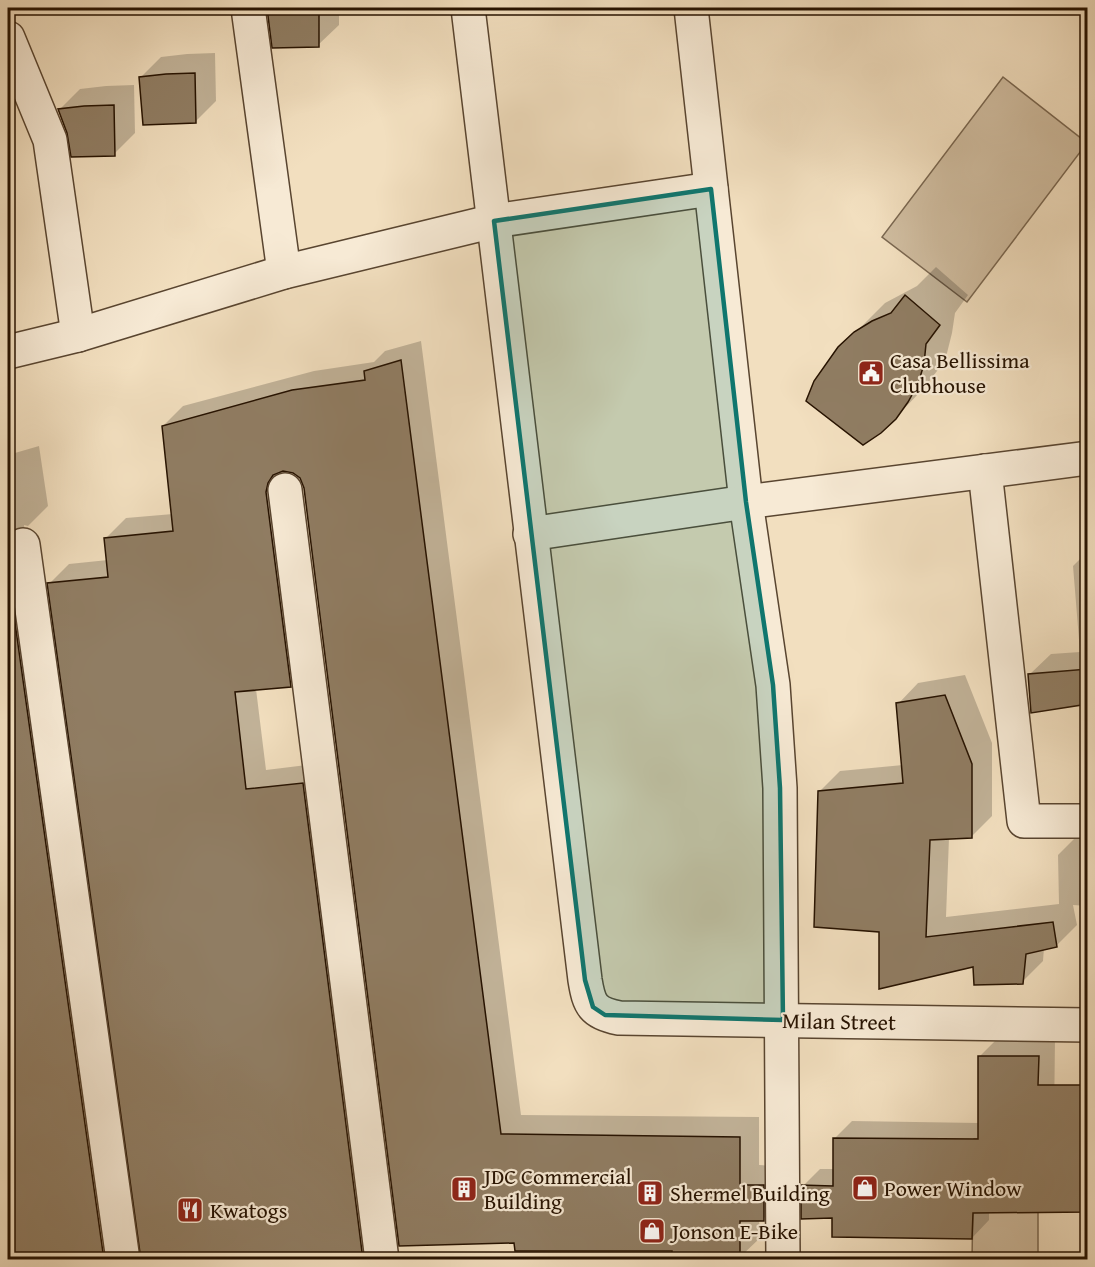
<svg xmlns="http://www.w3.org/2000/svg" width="1095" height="1267" viewBox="0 0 1095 1267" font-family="'Gentium Book Plus',serif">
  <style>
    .grass { fill: #cfbc9f; stroke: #7a6750; stroke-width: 1.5 }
    .shadow { fill: #0003 }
    .building { fill: #907d63; stroke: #261200; stroke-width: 1.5 }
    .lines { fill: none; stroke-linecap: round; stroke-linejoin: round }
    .street-casing { stroke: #594530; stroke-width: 36 }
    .street { stroke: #f7ead5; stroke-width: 33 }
    .marked { fill: #0f766e; fill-opacity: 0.2; stroke: #0f766e; stroke-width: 4.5; stroke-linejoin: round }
    .labels { text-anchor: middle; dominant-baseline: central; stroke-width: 4.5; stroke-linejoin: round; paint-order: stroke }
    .poi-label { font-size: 22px; fill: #261200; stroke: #f7ead5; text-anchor: start }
    .street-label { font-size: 22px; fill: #261200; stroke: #f7ead5 }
  </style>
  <rect width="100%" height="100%" fill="#f2dfbf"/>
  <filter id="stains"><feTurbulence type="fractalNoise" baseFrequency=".00333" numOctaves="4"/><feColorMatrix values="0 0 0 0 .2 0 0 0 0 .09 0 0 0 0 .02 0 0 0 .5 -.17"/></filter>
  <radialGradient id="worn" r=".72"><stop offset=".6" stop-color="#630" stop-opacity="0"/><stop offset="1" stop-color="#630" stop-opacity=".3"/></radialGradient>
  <g class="grass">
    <polygon points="1003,77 1087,143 967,302 882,237"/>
    <polygon points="974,1139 1038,1140 1038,1259 972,1260"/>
  </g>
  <g class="shadow">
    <polygon points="267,8 339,8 339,25 318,45 274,47"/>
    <polygon points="215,53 216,101 195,122 141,77 161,57 187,54"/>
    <polygon points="134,85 135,133 114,154 69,133 60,109 80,89 106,86"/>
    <polygon points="8,168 10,216 8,219"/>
    <polygon points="936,267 968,295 955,313 952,333 947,353 937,371 925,387 895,418 840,348 885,303 917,286"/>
    <polygon points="421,341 521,1115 759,1117 759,1165 783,1166 784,1199 763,1219 759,1219 760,1238 739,1258 674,1249 516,1249 305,487 301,477 292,471 286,470 310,665 290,685 256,689 266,770 323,763 391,1260 8,1260 8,455 39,446 48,506 28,526 24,525 124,1242 136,1257 143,1259 49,584 69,564 108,560 105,539 126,518 173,514 163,426 183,406 314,371 374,362 385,351"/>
    <polygon points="1088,551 1088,733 1086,733 1083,693 1030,674 1051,654 1080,652 1073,566"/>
    <polygon points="965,675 992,743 992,816 971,837 949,838 946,917 1059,904 1058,855 1079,834 1088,834 1088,906 1073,905 1077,925 1056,946 1044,948 1043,961 1022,982 881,931 819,792 840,771 903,765 898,704 918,683"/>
    <polygon points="997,1039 1055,1039 1054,1123 989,1211 989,1220 972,1238 834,1217 803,1186 820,1169 834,1169 834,1139 852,1121 979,1123 979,1057"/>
  </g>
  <g class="building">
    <polygon points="267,8 319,8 319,47 272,48"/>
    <polygon points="195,73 196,123 143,125 139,77 166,74"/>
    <polygon points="114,105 115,156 71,157 67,133 58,109 84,106"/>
    <polygon points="905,295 940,325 926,344 924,364 918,384 908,402 896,419 881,433 863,445 806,401 814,381 838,347 854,332 872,321 891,313"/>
    <polygon points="401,360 501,1134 740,1137 740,1185 764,1185 764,1221 740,1221 740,1259 672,1260 672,1251 515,1251 514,1243 399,1246 304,488 300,478 293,473 283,471 273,475 268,483 266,492 291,687 235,692 246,789 303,783 363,1260 141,1260 47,583 108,577 104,538 173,531 162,426 292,390 365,380 364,371"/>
    <polygon points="8,587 10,587 104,1260 8,1260"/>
    <polygon points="1088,669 1088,704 1031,713 1028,674"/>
    <polygon points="945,695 972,764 972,838 930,840 926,937 1053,922 1057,947 1026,954 1023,984 974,985 973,967 879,989 879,932 814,927 818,791 903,783 896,703"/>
    <polygon points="978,1056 1039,1056 1038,1085 1088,1085 1088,1212 973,1213 972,1239 832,1237 832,1218 801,1219 801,1185 833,1186 833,1138 978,1139"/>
  </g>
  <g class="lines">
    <defs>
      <g id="street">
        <polyline points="248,8 284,272"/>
        <path d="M 468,8 L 585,980 C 589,1005 593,1013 619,1018 L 1088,1025"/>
        <polyline points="691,8 746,502 773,685 780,788 783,1260"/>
        <polyline points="8,38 50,140 78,335"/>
        <polyline points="8,352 78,335 284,272 494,221 711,189"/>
        <polyline points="985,471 1024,821 1088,821"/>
        <polyline points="285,490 382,1260"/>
        <polyline points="530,534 746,502 1088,458"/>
        <polyline points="23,545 123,1260"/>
      </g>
    </defs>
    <use href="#street" class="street-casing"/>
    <use href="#street" class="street"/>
  </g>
  <path class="marked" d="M 711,189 L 746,502 L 773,685 L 780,788 L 783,1020 L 605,1015 L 593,1007 L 585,980 L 494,221 Z"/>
  <defs>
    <symbol id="civic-square" viewBox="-11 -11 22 22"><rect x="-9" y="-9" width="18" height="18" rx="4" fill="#8f2418" stroke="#f7ead5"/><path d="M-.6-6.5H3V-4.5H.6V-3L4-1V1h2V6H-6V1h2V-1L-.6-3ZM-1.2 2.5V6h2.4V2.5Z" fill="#fff"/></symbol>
    <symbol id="shop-square" viewBox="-11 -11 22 22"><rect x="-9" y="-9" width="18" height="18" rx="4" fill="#8f2418" stroke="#f7ead5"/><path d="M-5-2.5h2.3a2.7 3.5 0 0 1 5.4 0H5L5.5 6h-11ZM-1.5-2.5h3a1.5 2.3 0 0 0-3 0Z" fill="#fff"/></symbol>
    <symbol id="building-square" viewBox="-11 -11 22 22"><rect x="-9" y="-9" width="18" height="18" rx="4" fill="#8f2418" stroke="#f7ead5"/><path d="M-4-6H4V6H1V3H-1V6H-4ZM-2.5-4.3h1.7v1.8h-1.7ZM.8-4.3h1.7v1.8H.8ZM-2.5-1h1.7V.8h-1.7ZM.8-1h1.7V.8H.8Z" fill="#fff"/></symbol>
    <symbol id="restaurant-square" viewBox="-11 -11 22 22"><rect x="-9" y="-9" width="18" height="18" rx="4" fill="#8f2418" stroke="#f7ead5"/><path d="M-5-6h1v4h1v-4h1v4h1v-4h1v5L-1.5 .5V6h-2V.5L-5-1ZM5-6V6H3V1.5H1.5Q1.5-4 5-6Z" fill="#fff"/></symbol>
  </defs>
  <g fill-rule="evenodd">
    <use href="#civic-square" x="856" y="358" width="30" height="30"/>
    <use href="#shop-square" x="850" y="1173" width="30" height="30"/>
    <use href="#building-square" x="449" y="1174" width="30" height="30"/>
    <use href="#building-square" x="635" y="1178" width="30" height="30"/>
    <use href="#restaurant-square" x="175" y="1195" width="30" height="30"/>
    <use href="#shop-square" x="637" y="1216" width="30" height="30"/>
  </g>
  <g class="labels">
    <g class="poi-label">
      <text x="890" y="360">Casa Bellissima<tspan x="890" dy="25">Clubhouse</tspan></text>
      <text x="484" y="1176">JDC Commercial<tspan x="484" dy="25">Building</tspan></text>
      <text x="884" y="1188">Power Window</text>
      <text x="670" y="1193">Shermel Building</text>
      <text x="210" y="1210">Kwatogs</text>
      <text x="672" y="1231">Jonson E-Bike</text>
    </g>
    <g class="street-label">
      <text transform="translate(839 1021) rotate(1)">Milan Street</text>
    </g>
  </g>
  <rect width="1095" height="1267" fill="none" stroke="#f2dfbf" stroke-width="30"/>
  <rect x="9" y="9" width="1077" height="1249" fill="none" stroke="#261200" stroke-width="3"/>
  <rect x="15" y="15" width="1065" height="1237" fill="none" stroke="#261200" stroke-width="1.5"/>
  <rect width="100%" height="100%" filter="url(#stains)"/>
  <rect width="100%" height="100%" fill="url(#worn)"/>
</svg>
